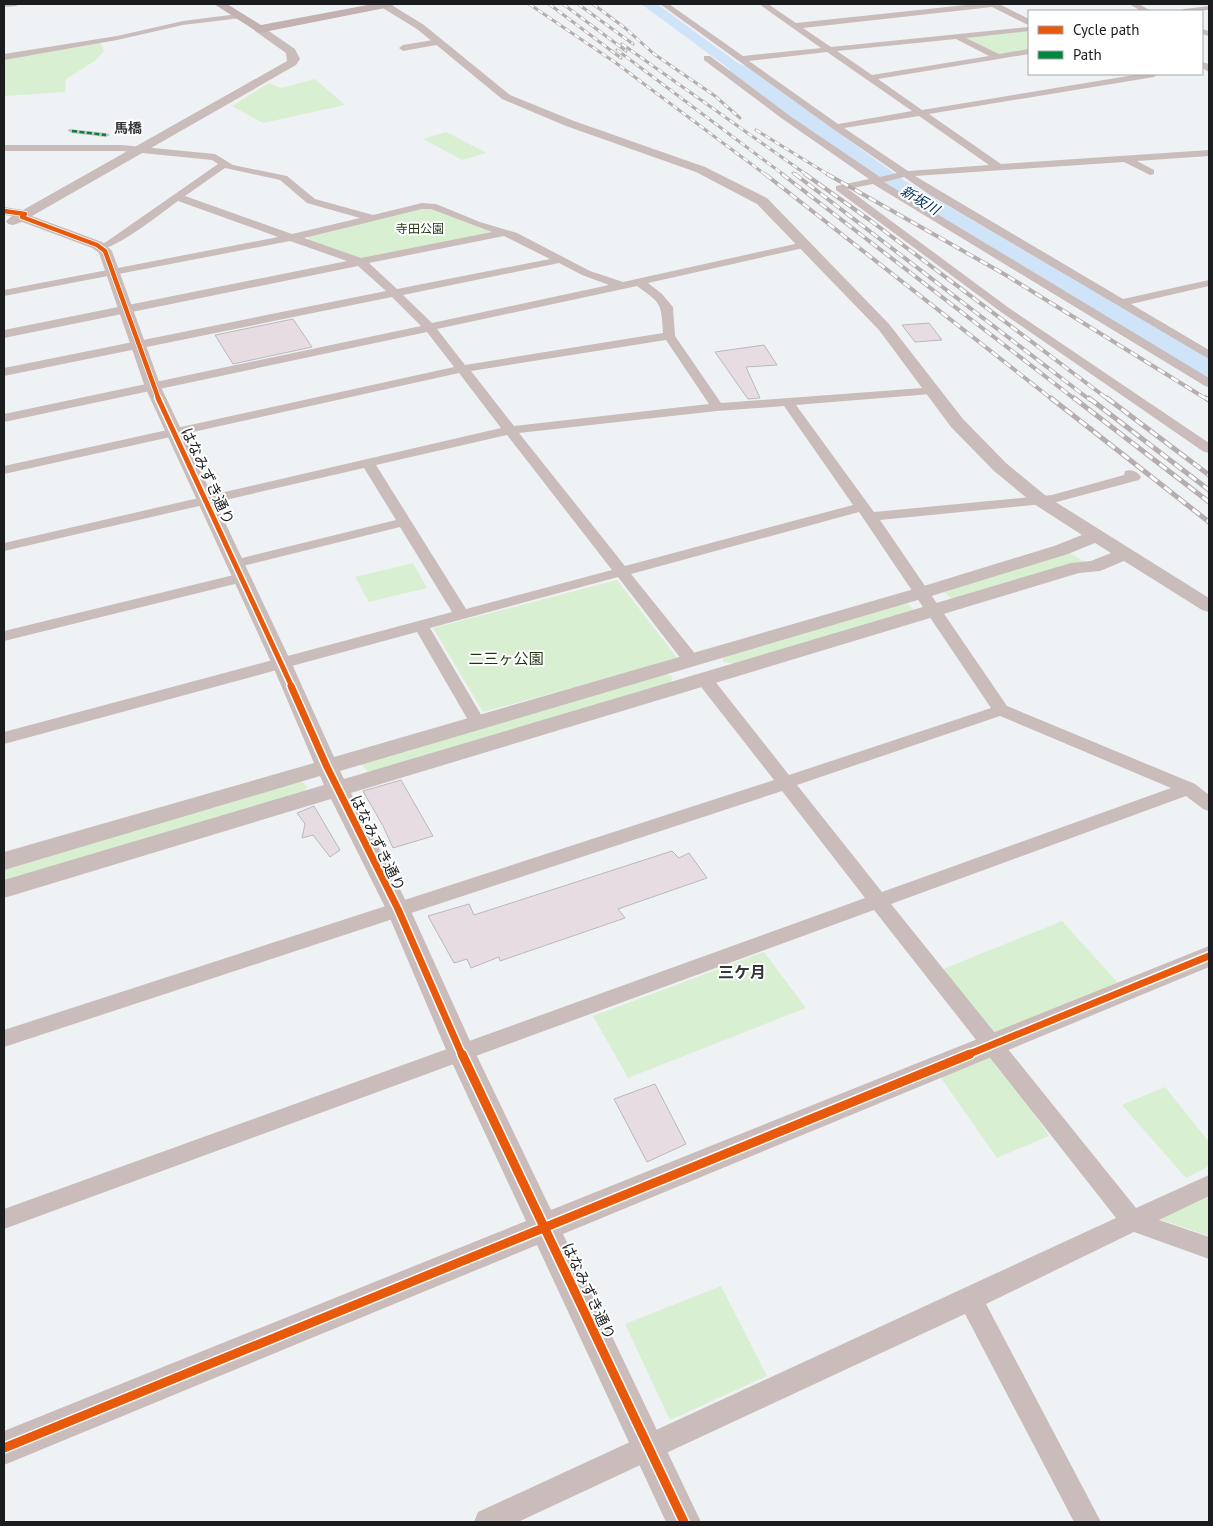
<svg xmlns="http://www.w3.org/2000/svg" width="1213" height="1526" viewBox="0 0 1213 1526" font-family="'PT Sans','Noto Sans JP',sans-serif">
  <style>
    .green { fill: #d8efd1 }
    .water { fill: #cfe3f9 }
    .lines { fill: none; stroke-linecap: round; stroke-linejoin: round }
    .river { fill: #cfe3f9; fill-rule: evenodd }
    .building { fill: #e7dce2; stroke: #b9b9bb }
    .pedestrian { fill: #cabcbb; fill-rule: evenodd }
    .minor { fill: #cabcbb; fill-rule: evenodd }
    .tertiary { fill: #cabcbb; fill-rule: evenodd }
    .secondary { fill: #c2b1b0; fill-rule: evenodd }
    .rail-far2-casing { stroke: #b6aeae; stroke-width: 3 }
    .rail-far1-casing { stroke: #b6aeae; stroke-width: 4 }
    .rail-casing { stroke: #b6aeae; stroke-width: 5 }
    .rail-far2 { stroke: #fff; stroke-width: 2; stroke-dasharray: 5.5; stroke-linecap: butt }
    .rail-far1 { stroke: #fff; stroke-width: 2.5; stroke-dasharray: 8; stroke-linecap: butt }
    .rail { stroke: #fff; stroke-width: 3; stroke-dasharray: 9; stroke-linecap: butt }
    .quiet { stroke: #00873e; stroke-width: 2.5; stroke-dasharray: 5 2.5; stroke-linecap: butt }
    .cycleway-far3-casing { stroke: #fff; stroke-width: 6 }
    .cycleway-far2-casing { stroke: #fff; stroke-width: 8 }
    .cycleway-far1-casing { stroke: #fff; stroke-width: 10 }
    .cycleway-casing { stroke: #fff; stroke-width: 12 }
    .cycleway-far3 { stroke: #e8590c; stroke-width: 4.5 }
    .cycleway-far2 { stroke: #e8590c; stroke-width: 5 }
    .cycleway-far1 { stroke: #e8590c; stroke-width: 7 }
    .cycleway { stroke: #e8590c; stroke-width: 9 }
    .labels { text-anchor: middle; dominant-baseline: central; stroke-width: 4; stroke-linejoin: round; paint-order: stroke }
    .far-park-label { font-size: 12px; fill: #1e3411; stroke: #fff }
    .far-neighbourhood-label { font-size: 14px; font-weight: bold; fill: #32363b; stroke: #fff }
    .far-water-label { font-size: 14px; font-style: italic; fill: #053564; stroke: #fff }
    .street-label { font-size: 15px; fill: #1a1c1e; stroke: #fff }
    .park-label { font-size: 15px; fill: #1e3411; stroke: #fff }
    .neighbourhood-label { font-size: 16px; font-weight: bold; fill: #32363b; stroke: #fff }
  </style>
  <rect width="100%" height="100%" fill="#eff2f5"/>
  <g class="green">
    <polygon points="1029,30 1029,50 999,54 967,39 969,36"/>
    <polygon points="100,42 104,51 96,60 66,79 65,92 4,96 4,59"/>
    <polygon points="315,79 345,105 263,123 232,106 269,83 281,88"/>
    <polygon points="446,132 487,153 462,160 423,139"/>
    <polygon points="423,208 429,208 491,231 490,233 364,259 307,240 309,236"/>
    <polygon points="1070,553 1087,563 958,598 951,598 944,592"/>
    <polygon points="413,563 427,588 369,602 355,577"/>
    <polygon points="617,580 678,659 483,712 433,628"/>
    <polygon points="907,603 913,609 911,612 738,664 723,662 723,657"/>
    <polygon points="662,672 673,677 669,685 374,771 367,771 361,764"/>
    <polygon points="295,780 304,783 307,787 302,794 4,883 4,867"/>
    <polygon points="1062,921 1118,983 992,1036 941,970"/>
    <polygon points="764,952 806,1008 628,1078 593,1016"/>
    <polygon points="991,1052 1049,1136 997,1158 939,1075"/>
    <polygon points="1165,1087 1209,1142 1209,1166 1186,1178 1122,1105"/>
    <polygon points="1209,1195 1209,1236 1156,1218"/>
    <polygon points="721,1286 767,1376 670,1420 625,1324"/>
  </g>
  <polygon class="water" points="641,4 657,4 791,102 776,103"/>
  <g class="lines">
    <polygon class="river" points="739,64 746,66 905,181 1209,358 1209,379 1199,376 889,191 732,74 729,70 732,66"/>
  </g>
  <g class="building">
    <polygon points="293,319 312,347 233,364 215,335"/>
    <polygon points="929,323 942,340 915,342 902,325"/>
    <polygon points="764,345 777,365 746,367 760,398 748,399 715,352"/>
    <polygon points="401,780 433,836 393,848 383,826 363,791"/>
    <polygon points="314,806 340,850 330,857 313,835 302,838 305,824 297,813"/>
    <polygon points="672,851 679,858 689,853 707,878 618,909 625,918 500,961 499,957 471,968 467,959 454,963 428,916 469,904 474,915"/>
    <polygon points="655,1084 686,1144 647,1162 614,1099"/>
  </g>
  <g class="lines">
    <polygon class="pedestrian" points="69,129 106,133 110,135 106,137 72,133 68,131"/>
    <g class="minor">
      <polygon points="4,4 20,4 16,6 4,7"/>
      <path d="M 660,4 L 669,4 L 743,56 L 821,48 L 759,4 L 768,4 L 796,23 L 975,4 L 999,4 L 1029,19 L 1029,24 L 1026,24 L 992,7 L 803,28 L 831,47 L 1029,27 L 1029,31 L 966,38 L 999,54 L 1029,49 L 1029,54 L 878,79 L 922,110 L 1140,74 L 1158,74 L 1154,77 L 929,114 L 1001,164 L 1209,150 L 1209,156 L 1137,161 L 1154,170 L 1154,174 L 1150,175 L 1124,162 L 915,176 L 1123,299 L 1209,280 L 1209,286 L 1131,304 L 1209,350 L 1209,359 L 930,195 L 904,177 L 884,182 L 1209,378 L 1209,387 L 1205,386 L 873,184 L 848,189 L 1009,308 L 1209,443 L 1209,453 L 1204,452 L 1001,312 L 836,190 L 836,186 L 869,179 L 784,120 L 704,60 L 704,56 L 710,56 L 790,116 L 880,177 L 897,173 L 833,129 ZM 956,39 L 989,56 L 872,75 L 837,51 ZM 827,52 L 912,111 L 838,124 L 749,61 ZM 919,116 L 989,165 L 908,171 L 844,128 Z"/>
      <polygon points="1129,4 1139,4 1151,11 1141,11"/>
      <polygon points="1209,6 1209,10 1180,11 1184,9"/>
      <polygon points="238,14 242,16 241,18 183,25 117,40 4,60 4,54 117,36 183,21"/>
      <polygon points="1202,29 1209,31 1209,36 1202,34"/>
      <polygon points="439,39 443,42 442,44 403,51 399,48 403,45"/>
      <polygon points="1202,62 1209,64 1209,72 1202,68"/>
      <path d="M 4,145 L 122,145 L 215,154 L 233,165 L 287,176 L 315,199 L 373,215 L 422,203 L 436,204 L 480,222 L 517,233 L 590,271 L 623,282 L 804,242 L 808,243 L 809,245 L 808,247 L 648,283 L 662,294 L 673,307 L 675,336 L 721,403 L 936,387 L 937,390 L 936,393 L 931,394 L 796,405 L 874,512 L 1052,495 L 1124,475 L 1125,471 C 1132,469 1137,471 1141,477 L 1139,480 L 1053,503 L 880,520 L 1007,706 L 1195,784 L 1209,795 L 1209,811 L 1203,809 L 1186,796 L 891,904 L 1136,1208 L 1209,1175 L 1209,1196 L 1159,1220 L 1209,1237 L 1209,1259 L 1134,1232 L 986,1304 L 1101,1522 L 1074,1522 L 965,1314 L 518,1522 L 474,1522 L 478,1512 L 1116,1218 L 874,910 L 4,1229 L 4,1209 L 865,898 L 782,791 L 4,1047 L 4,1030 L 774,780 L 698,683 L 696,679 L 698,675 L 704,674 L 710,675 L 789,775 L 991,708 L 859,512 L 631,574 L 697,656 L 699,660 L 697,664 L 685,664 L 618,577 L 430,628 L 486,723 L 484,727 L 478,729 L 472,727 L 417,632 L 4,744 L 4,732 L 452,612 L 400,527 L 235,568 L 230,567 L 228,564 L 230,561 L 396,520 L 364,468 L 4,551 L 4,543 L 501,428 L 459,373 L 4,474 L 4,466 L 454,367 L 427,332 L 4,422 L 4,414 L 421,326 L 392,297 L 4,376 L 4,368 L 386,291 L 358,266 L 4,338 L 4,330 L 347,261 L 290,241 L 4,296 L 4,290 L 278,237 L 178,201 C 164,211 112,253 97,249 L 96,247 L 106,242 L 218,164 L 212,160 L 122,151 L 4,151 ZM 225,168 L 280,180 L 307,203 L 360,218 L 292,234 L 185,196 ZM 422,209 L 431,209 L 492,232 L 361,258 L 304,238 ZM 504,236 L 550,259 L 397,289 L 369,263 ZM 559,263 L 582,275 L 609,285 L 432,323 L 403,295 ZM 637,286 C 662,304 661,303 663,333 L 465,365 L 437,329 ZM 666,340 L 709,404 L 514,426 L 471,371 ZM 784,406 L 853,505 L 625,566 L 519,433 L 717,411 ZM 507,435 L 612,570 L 466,609 L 376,465 ZM 1000,716 L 1171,788 L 882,892 L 797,785 Z"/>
      <polygon points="242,573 247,575 250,578 247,581 4,641 4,631"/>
    </g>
    <path class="tertiary" d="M 381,4 L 390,4 L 424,25 L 510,95 L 574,121 L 705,167 L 767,198 L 889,324 L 963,419 L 1006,463 L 1046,496 L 1209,598 L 1209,612 L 1202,610 L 1124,561 L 1100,571 L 1079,573 L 351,793 L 410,909 L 475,1052 L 551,1210 L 1209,946 L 1209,967 L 563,1234 L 701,1522 L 666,1522 L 537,1245 L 4,1465 L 4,1431 L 526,1221 L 447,1052 L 386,909 L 331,799 L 4,898 L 4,880 L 324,785 L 320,776 L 4,870 L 4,852 L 314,763 L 272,664 L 145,387 L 99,253 L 92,248 L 22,222 L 13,225 L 8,224 L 6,221 L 12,216 L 4,215 L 4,207 L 23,210 L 287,61 L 286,53 L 255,31 L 254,29 L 255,27 L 263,27 L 295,49 L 300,59 L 296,65 L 32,216 L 102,242 L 112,251 L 161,387 L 292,664 L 334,757 L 914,589 L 1054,546 L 1082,535 L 1034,504 L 994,471 L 951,427 L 879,330 L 757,204 L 696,172 L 566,126 L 502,99 L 417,29 L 381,7 ZM 1095,543 L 1111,553 L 1091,561 L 1071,563 L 344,779 L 340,771 L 928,597 L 1068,554 Z"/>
    <polygon class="secondary" points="214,4 227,4 261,25 373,4 396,4 390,7 259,33"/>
    <defs>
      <g id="rail-far2">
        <polyline points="529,4 616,63 766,175"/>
        <polyline points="549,4 621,58"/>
        <polyline points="563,4 626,51"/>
        <polyline points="578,4 633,44"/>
        <polyline points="593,4 625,28 654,54 715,96 740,118"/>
        <polyline points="622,44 807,175"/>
        <polyline points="617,50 784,175"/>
        <polyline points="756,130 829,175"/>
        <polyline points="793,173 796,175"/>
      </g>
      <g id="rail-far1">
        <polyline points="765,174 1053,400"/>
        <polyline points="782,174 1076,400"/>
        <polyline points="795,174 1090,400"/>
        <polyline points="805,174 871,221 1109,400"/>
        <polyline points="827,174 1004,274 1208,400"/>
      </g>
      <g id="rail">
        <polyline points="1051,398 1209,522"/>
        <polyline points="1074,398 1209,502"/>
        <polyline points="1089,398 1209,490"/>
        <polyline points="1107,398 1209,475"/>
        <polyline points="1206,398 1209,400"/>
      </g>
    </defs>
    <use href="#rail-far2" class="rail-far2-casing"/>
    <use href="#rail-far1" class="rail-far1-casing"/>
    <use href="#rail" class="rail-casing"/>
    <use href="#rail-far2" class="rail-far2"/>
    <use href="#rail-far1" class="rail-far1"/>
    <use href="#rail" class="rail"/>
    <polyline class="quiet" points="72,131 106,135"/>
    <defs>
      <polyline id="cycleway-far3" points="4,211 25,214 22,217 97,245 105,251 159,400"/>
      <polyline id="cycleway-far2" points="158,398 292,687"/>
      <g id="cycleway-far1">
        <polyline points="291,686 327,767 398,909 462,1055"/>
        <polyline points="967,1055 1209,956"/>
      </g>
      <g id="cycleway">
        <polyline points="462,1054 684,1522"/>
        <polyline points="4,1448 970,1054"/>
      </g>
    </defs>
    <use href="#cycleway-far3" class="cycleway-far3-casing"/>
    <use href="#cycleway-far2" class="cycleway-far2-casing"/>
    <use href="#cycleway-far1" class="cycleway-far1-casing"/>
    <use href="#cycleway" class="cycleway-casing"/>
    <use href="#cycleway-far3" class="cycleway-far3"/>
    <use href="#cycleway-far2" class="cycleway-far2"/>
    <use href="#cycleway-far1" class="cycleway-far1"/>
    <use href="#cycleway" class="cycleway"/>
  </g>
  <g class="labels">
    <g class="far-park-label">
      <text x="420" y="228">寺田公園</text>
    </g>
    <g class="far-neighbourhood-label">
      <text x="128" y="128">馬橋</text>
    </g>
    <g class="far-water-label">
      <text transform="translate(920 200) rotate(31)">新坂川</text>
    </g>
    <g class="street-label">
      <text transform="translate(208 476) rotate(65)">はなみずき通り</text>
      <text transform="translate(378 843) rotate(64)">はなみずき通り</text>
      <text transform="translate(589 1291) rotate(65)">はなみずき通り</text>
    </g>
    <g class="park-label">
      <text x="506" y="658">二三ヶ公園</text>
    </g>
    <g class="neighbourhood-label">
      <text x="742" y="972">三ケ月</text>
    </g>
  </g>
  <rect width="1213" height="1526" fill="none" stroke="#1a1c1e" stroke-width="10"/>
  <rect x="1028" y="10" width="175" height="65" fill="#ffffff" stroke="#a3a4a5"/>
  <rect x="1038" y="26" width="25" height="8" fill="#e8590c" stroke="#a3a4a5"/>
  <text x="1073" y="35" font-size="15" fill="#1a1c1e">Cycle path</text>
  <rect x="1038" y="51" width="25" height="8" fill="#00873e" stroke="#a3a4a5"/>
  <text x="1073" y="60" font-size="15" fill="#1a1c1e">Path</text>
</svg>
